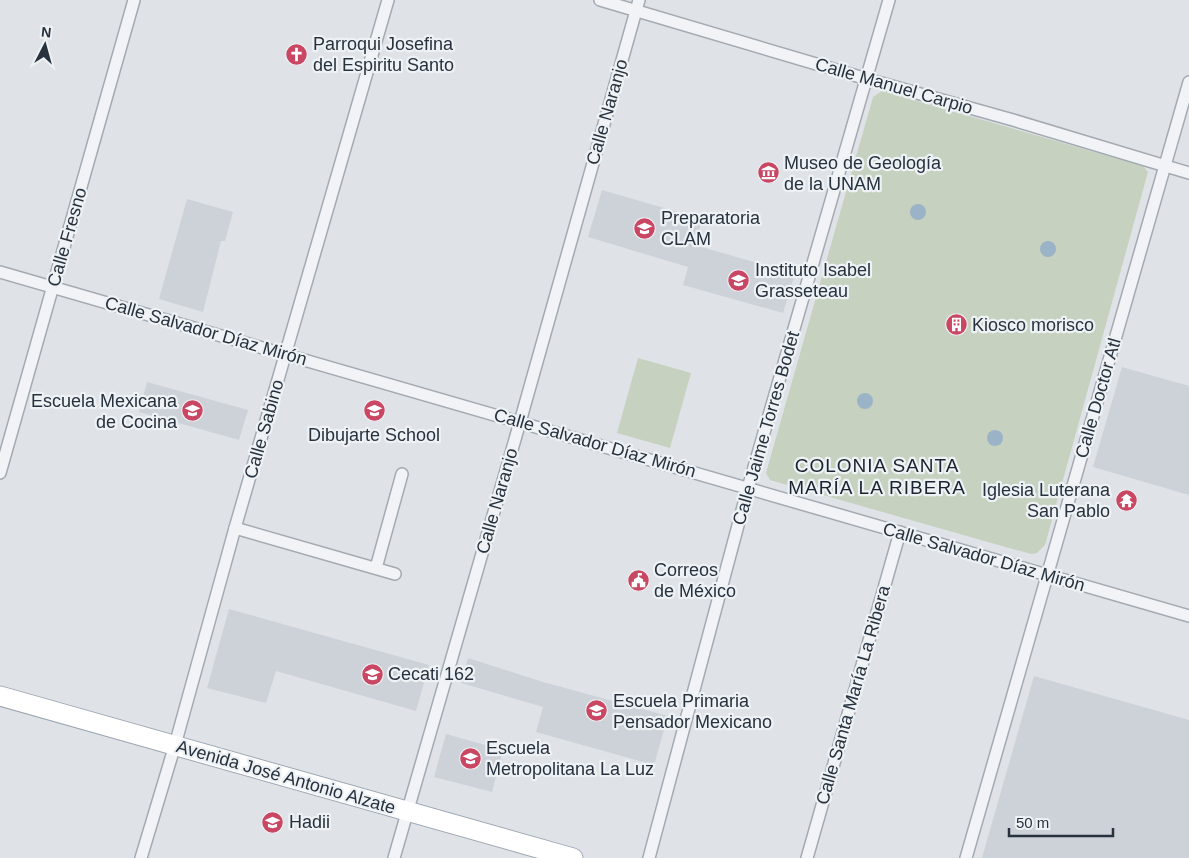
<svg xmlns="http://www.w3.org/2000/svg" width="1189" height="858" viewBox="0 0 1189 858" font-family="Arial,sans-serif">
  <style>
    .built { fill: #cdd2d9 }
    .green { fill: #c6d1c0 }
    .water { fill: #9bb3c7 }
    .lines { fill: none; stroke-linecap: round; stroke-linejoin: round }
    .minor-casing { stroke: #a4aab2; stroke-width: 14 }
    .primary-casing { stroke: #9ea8b3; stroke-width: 21 }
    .minor { stroke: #f1f3f6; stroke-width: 11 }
    .primary { stroke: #fff; stroke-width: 19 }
    .labels { text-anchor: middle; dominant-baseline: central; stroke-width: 4.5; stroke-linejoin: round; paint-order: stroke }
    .poi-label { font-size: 18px; fill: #28323e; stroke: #eef2f5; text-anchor: start }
    .street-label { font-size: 18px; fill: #28323e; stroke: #eef2f5 }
    .neighbourhood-label { font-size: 19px; letter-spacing: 1px; fill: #1a232f; stroke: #eef2f5 }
  </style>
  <rect width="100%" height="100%" fill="#dfe3e8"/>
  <g class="built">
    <polygon points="602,190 702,219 695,245 795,274 783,313 683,285 688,267 588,237"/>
    <polygon points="187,199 233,212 225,241 221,241 203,312 159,299"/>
    <polygon points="1122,367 1189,386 1189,495 1093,467"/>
    <polygon points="147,382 248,410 239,440 139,412"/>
    <polygon points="229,609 429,665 416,711 276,671 266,703 207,688"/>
    <polygon points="468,658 543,682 668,716 654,765 536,732 543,707 461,683"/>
    <polygon points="1034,676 1189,720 1189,858 982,858"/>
    <polygon points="446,734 503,750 492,792 434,777"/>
  </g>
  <g class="green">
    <polygon points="882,91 1143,166 1148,172 1045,545 1037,553 1031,554 1002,546 770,480 766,473 873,97"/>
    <polygon points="638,358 691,373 670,448 617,433"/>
  </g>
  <g class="water">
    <circle cx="918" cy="212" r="8"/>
    <circle cx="1048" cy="249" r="8"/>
    <circle cx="865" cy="401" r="8"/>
    <circle cx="995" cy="438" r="8"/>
  </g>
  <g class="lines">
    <defs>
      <g id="minor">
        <polyline points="600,0 867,79 1013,120 1189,173"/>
        <polyline points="0,272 1189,616"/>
        <polyline points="0,473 134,0"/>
        <polyline points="235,528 395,574"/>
        <polyline points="376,568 402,474"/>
        <polyline points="141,858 175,745 235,528 388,0"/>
        <polyline points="394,858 520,422 639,0"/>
        <polyline points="649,858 748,488 889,0"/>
        <polyline points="807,858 900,532"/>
        <polyline points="966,858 1189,82"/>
      </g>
      <polyline id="primary" points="0,696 573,858"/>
    </defs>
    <use href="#minor" class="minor-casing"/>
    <use href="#primary" class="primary-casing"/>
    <use href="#minor" class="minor"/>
    <use href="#primary" class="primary"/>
  </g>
  <defs>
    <symbol id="church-disc" viewBox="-11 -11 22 22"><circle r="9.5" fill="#c94763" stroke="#eef2f5"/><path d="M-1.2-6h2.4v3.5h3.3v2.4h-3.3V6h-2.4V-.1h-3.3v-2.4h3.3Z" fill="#fff"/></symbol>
    <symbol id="museum-disc" viewBox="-11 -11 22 22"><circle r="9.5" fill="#c94763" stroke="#eef2f5"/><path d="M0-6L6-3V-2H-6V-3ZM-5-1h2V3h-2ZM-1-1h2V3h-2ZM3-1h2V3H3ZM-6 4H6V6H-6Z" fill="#fff"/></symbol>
    <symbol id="school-disc" viewBox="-11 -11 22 22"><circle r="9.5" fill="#c94763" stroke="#eef2f5"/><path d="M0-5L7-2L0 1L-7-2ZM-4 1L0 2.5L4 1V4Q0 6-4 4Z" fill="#fff"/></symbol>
    <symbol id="building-disc" viewBox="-11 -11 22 22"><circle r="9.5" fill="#c94763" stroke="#eef2f5"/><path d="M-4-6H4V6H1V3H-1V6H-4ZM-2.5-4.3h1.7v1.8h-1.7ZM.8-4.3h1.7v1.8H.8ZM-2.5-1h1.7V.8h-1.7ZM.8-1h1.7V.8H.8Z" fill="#fff"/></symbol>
    <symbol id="temple-disc" viewBox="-11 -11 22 22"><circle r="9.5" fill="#c94763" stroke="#eef2f5"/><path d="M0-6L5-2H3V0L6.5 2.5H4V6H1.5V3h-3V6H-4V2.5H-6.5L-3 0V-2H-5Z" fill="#fff"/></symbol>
    <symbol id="civic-disc" viewBox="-11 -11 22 22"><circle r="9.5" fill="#c94763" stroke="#eef2f5"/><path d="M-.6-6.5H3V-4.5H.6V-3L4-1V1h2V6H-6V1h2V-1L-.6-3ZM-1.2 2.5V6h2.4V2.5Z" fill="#fff"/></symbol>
  </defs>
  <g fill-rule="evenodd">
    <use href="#church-disc" x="284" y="42" width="25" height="25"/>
    <use href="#museum-disc" x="756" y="160" width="25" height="25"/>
    <use href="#school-disc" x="632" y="216" width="25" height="25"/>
    <use href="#school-disc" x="726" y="268" width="25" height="25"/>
    <use href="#building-disc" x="944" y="312" width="25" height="25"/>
    <use href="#school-disc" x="362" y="398" width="25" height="25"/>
    <use href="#school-disc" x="180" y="398" width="25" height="25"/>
    <use href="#temple-disc" x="1114" y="488" width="25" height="25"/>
    <use href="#civic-disc" x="626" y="568" width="25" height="25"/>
    <use href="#school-disc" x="360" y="662" width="25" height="25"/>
    <use href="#school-disc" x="584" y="698" width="25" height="25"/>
    <use href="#school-disc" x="458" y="746" width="25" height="25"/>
    <use href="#school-disc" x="260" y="810" width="25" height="25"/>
  </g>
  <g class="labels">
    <g class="poi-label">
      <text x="313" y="44">Parroqui Josefina<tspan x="313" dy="21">del Espiritu Santo</tspan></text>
      <text x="784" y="163">Museo de Geología<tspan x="784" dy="21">de la UNAM</tspan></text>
      <text x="661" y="218">Preparatoria<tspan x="661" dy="21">CLAM</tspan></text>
      <text x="755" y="270">Instituto Isabel<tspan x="755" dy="21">Grasseteau</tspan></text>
      <text x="972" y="325">Kiosco morisco</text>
      <text x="177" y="401" text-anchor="end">Escuela Mexicana<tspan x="177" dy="21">de Cocina</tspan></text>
      <text x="374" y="435" text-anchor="middle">Dibujarte School</text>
      <text x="1110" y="490" text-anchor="end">Iglesia Luterana<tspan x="1110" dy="21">San Pablo</tspan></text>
      <text x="654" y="570">Correos<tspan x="654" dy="21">de México</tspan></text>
      <text x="388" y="674">Cecati 162</text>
      <text x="613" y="701">Escuela Primaria<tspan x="613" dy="21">Pensador Mexicano</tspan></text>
      <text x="486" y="748">Escuela<tspan x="486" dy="21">Metropolitana La Luz</tspan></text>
      <text x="289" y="822">Hadii</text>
    </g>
    <g class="street-label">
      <text transform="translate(894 86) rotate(16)">Calle Manuel Carpio</text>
      <text transform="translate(607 112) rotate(-74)">Calle Naranjo</text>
      <text transform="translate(67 237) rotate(-74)">Calle Fresno</text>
      <text transform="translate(206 331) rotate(16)">Calle Salvador Díaz Mirón</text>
      <text transform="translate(1098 398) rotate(-74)">Calle Doctor Atl</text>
      <text transform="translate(766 428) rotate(-74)">Calle Jaime Torres Bodet</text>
      <text transform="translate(264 429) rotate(-74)">Calle Sabino</text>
      <text transform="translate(595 443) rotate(16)">Calle Salvador Díaz Mirón</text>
      <text transform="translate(497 501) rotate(-74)">Calle Naranjo</text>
      <text transform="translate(984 557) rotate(16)">Calle Salvador Díaz Mirón</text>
      <text transform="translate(853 695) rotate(-74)">Calle Santa María La Ribera</text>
      <text transform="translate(286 777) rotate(16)">Avenida José Antonio Alzate</text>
    </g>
    <g class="neighbourhood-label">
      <text x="877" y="465">COLONIA SANTA<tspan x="877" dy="22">MARÍA LA RIBERA</tspan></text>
    </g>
  </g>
  <g transform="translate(45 45) rotate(6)" stroke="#eef2f5" stroke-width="4" paint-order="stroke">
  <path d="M0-4L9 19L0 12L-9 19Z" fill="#28323e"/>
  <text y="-8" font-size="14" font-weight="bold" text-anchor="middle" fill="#28323e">N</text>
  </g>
  <path d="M1009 828v8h104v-8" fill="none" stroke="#28323e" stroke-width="2.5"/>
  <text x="1016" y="828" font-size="15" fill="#28323e" stroke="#eef2f5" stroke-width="4" paint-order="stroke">50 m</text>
</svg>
